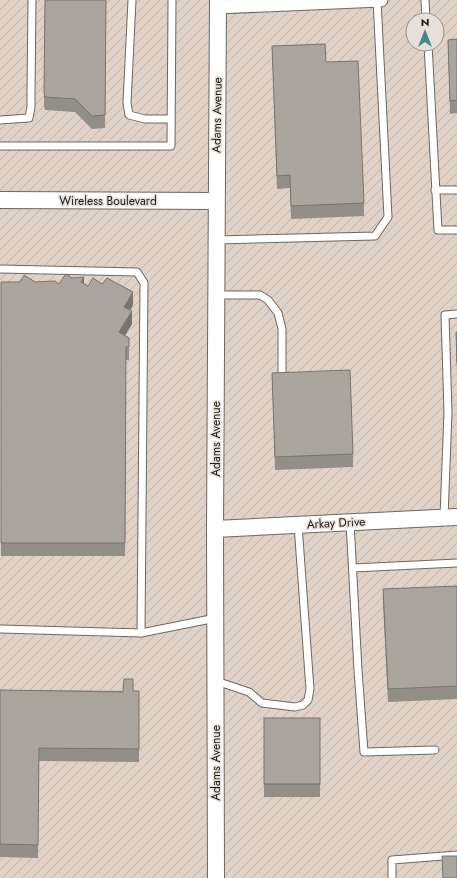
<svg xmlns="http://www.w3.org/2000/svg" width="457" height="878" viewBox="0 0 457 878" font-family="Jost,sans-serif">
  <style>
    .industrial { fill: url(#industrial-furrows); fill-rule: evenodd }
    .lines { fill: none; stroke-linecap: round; stroke-linejoin: round }
    .service-casing { stroke: #6d6661; stroke-width: 9 }
    .minor-casing { stroke: #6d6661; stroke-width: 15 }
    .tertiary-casing { stroke: #6d6661; stroke-width: 18 }
    .service { stroke: #fff; stroke-width: 7 }
    .minor { stroke: #fff; stroke-width: 13 }
    .tertiary { stroke: #fff; stroke-width: 16 }
    .wall { fill: #928e88 }
    .shaded-wall { fill: #77746f }
    .building { fill: #aaa59e; stroke: #77746f }
    .labels { text-anchor: middle; dominant-baseline: central; stroke-width: 3; stroke-linejoin: round; paint-order: stroke }
    .street-label { font-size: 12px; fill: #1d1a18; stroke: #e7dfd9 }
  </style>
  <defs>
    <pattern id="industrial-furrows" width="10" height="10" patternUnits="userSpaceOnUse"><rect width="10" height="10" fill="#e1d2c8"/><path d="M-1 1l2-2M0 10L10 0M9 11l2-2" fill="none" stroke="#c1b4ab"/></pattern>
  </defs>
  <rect width="100%" height="100%" fill="#e7dfd9"/>
  <path class="industrial" d="M 0,0 L 457,0 L 457,878 L 0,878 ZM 413,20 L 437,20 L 437,44 L 413,44 Z"/>
  <g class="lines">
    <defs>
      <g id="service">
        <polyline points="132,0 127,103 129,115 145,119 171,119"/>
        <polyline points="425,0 426,20"/>
        <polyline points="428,44 438,230 457,230"/>
        <polyline points="0,120 29,118 31,107 31,93 32,0"/>
        <polyline points="0,146 171,146 172,0"/>
        <polyline points="435,190 457,190"/>
        <polyline points="217,240 375,236 388,217 377,0"/>
        <polyline points="0,269 137,272 144,283 141,633"/>
        <polyline points="216,295 260,295 268,300 278,313 282,329 282,375"/>
        <polyline points="444,517 448,412 445,315 457,314"/>
        <polyline points="350,522 358,670 364,752 435,750"/>
        <polyline points="353,568 457,563"/>
        <polyline points="0,629 141,633 216,618"/>
        <polyline points="216,681 249,692 262,703 295,707 303,705 308,700 310,689 298,525"/>
        <polyline points="392,878 392,860 457,855"/>
      </g>
      <polyline id="minor" points="218,7 381,0"/>
      <g id="tertiary">
        <polyline points="0,200 216,201"/>
        <polyline points="215,529 457,517"/>
        <polyline points="216,878 215,529 218,0"/>
      </g>
    </defs>
    <use href="#service" class="service-casing"/>
    <use href="#minor" class="minor-casing"/>
    <use href="#tertiary" class="tertiary-casing"/>
    <use href="#service" class="service"/>
    <use href="#minor" class="minor"/>
    <use href="#tertiary" class="tertiary"/>
  </g>
  <g class="wall">
    <polygon points="45,0 106,0 105,128 92,129 75,112 45,110 44,106"/>
    <polygon points="457,39 457,113 450,114 448,40"/>
    <polygon points="272,46 326,62 364,203 364,216 291,219 290,188 277,189"/>
    <polygon points="72,278 88,286 133,305 130,310 132,324 125,335 129,338 129,360 126,360 125,556 1,556 1,282 35,282 59,284"/>
    <polygon points="456,332 457,332 457,376 456,346"/>
    <polygon points="272,373 353,454 353,467 275,470"/>
    <polygon points="457,586 457,699 388,702 383,602 383,589"/>
    <polygon points="0,690 139,691 139,762 39,761 38,858 0,857"/>
    <rect x="264" y="718" width="56" height="79"/>
  </g>
  <g class="shaded-wall">
    <polygon points="84,277 84,290 81,282"/>
    <polygon points="133,292 133,305 124,320 124,307"/>
    <polygon points="132,311 132,324 119,345 119,332"/>
  </g>
  <g class="building">
    <polygon points="45,0 106,0 105,115 92,116 75,99 45,97 44,93"/>
    <polygon points="457,39 457,100 450,101 448,40"/>
    <polygon points="325,44 326,62 358,61 364,203 291,206 290,175 277,176 272,46"/>
    <polygon points="66,274 72,278 84,277 81,282 88,286 93,278 102,284 107,278 133,292 124,307 132,311 119,332 129,338 129,347 126,347 125,543 1,543 1,282 20,282 24,275 35,282 55,281 59,284"/>
    <polygon points="456,332 457,332 457,363"/>
    <polygon points="350,370 353,454 275,457 272,373"/>
    <polygon points="457,586 457,686 388,689 383,589"/>
    <polygon points="124,679 133,679 133,691 139,691 139,749 39,748 38,845 0,844 0,690 123,692"/>
    <rect x="264" y="718" width="56" height="66"/>
    <polygon points="442,856 457,856 457,878 443,878"/>
  </g>
  <g class="labels">
    <g class="street-label">
      <text transform="translate(217 115) rotate(-89)">Adams Avenue</text>
      <text x="108" y="201">Wireless Boulevard</text>
      <text transform="translate(216 439) rotate(-90)">Adams Avenue</text>
      <text transform="translate(336 523) rotate(-3)">Arkay Drive</text>
      <text transform="translate(216 763) rotate(-90)">Adams Avenue</text>
    </g>
  </g>
  <g transform="translate(425 32)"><circle r="19" fill="#e7dfd9" stroke="#96908c"/>
  <path d="M0-3L7 15L0 10L-7 15Z" fill="#418988"/>
  <text y="-6" font-size="11" font-weight="bold" text-anchor="middle" fill="#1d1a18">N</text>
  </g>
</svg>
